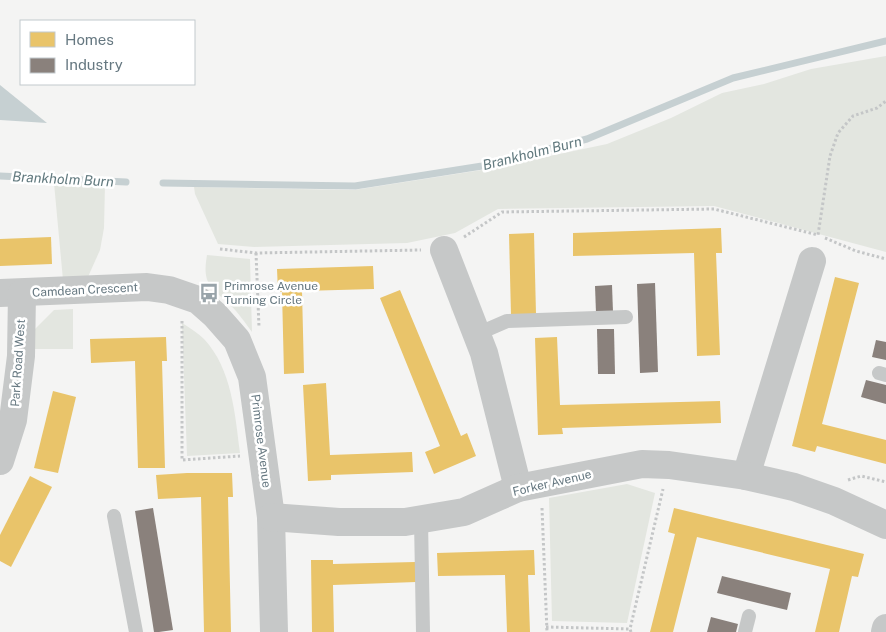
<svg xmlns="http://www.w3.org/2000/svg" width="886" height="632" viewBox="0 0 886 632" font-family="'Public Sans',sans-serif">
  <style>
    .green { fill: #e3e6e0 }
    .water { fill: #c6d0d2 }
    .homes { fill: #e9c46a }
    .industry { fill: #8a817c }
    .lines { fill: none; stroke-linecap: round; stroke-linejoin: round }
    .stream { stroke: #c6d0d2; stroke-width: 7 }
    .path { stroke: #c4c6c7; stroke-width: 3; stroke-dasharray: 2.5 2.5; stroke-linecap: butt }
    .service { stroke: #c6c8c8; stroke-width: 14 }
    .minor { stroke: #c6c8c8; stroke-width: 28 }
    .labels { text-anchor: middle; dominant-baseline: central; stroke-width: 5; stroke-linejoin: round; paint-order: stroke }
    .poi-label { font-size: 12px; fill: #667881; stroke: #fff; text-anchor: start }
    .street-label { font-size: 12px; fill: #667881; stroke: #fff }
    .water-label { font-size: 14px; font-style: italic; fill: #61797e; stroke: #fff }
  </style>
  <rect width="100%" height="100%" fill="#f4f4f3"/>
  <g class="green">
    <polygon points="886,56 886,252 714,206 498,209 455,233 407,243 254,247 218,244 195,194 194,187 354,190 488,169 607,144 671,118 722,93 764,84 811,69"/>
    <polygon points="54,183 105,184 104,228 100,250 87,279 63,280"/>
    <path d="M 207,255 L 250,259 L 252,332 C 245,323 239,313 230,305 C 210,286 202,284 207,255 Z"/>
    <polygon points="73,309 73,349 35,349 35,329 54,310"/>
    <path d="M 182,323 C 190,328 198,333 204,339 C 232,369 235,414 240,453 L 187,456 Z"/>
    <polygon points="627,484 655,493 627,623 552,621 549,498"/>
  </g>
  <polygon class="water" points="0,85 47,123 0,120"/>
  <g class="homes">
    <polygon points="721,228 722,253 716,253 720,355 697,356 694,253 573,256 573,233"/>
    <polygon points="534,233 536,314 511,315 509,234"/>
    <polygon points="51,237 52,264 0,266 0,239"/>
    <polygon points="373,266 374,289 302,291 304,373 284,374 282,292 278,292 277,269"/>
    <polygon points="835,277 859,283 822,424 886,440 886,464 817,446 815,452 792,446"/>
    <polygon points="400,290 461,436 467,433 476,456 434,474 425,452 440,446 380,298"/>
    <polygon points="166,337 167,361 162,361 165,468 138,468 135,361 91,363 90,339"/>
    <polygon points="557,337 560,405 720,401 721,423 562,428 563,434 538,435 535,338"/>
    <polygon points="326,383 330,455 412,452 413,472 331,475 331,480 308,481 303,385"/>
    <polygon points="53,391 76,397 58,473 34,468"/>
    <polygon points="187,473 232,473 233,497 228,497 231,632 204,632 201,497 158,499 156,475"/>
    <polygon points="30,476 52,487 11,567 0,561 0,535"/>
    <polygon points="674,508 864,554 858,577 852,576 839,632 815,632 830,569 697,537 673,632 650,632 675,534 668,532"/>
    <polygon points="534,550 535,575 528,575 530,632 507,632 505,575 438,576 437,553"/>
    <polygon points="311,560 333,560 333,564 415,562 416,582 333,585 334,632 312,632"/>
  </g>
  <g class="industry">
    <polygon points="655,283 658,372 640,373 637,284"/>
    <polygon points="612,285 613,312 596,313 595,286"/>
    <polygon points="597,329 614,329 615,374 598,374"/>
    <polygon points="876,340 886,342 886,360 872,357"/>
    <polygon points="866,380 886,385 886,404 861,397"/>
    <polygon points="153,508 173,630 159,632 154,632 135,511"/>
    <polygon points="722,576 791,593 787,610 717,593"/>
    <polygon points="711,617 738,624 736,632 707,632"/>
  </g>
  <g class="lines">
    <g class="stream">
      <polyline points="0,176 126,182"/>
      <polyline points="163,183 355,186 482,166 587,139 733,78 886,41"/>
    </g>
    <g class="path">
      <polyline points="464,237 502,212 714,209 818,235 830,156 838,133 853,116 877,108 886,101"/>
      <polyline points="825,238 856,251 886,259"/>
      <polyline points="220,249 256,253 421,250"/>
      <polyline points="256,253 259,327"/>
      <polyline points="182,321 182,460 240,456"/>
      <polyline points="848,480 861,476 886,482"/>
      <polyline points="542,508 547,632"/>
      <polyline points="546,627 630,629"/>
      <polyline points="631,632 630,629 663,489"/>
    </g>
    <g class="service">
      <polyline points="477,334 507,321 626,317"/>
      <polyline points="879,373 886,375"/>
      <polyline points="114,516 136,632"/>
      <polyline points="421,520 423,632"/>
      <polyline points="745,632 749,616"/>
    </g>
    <g class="minor">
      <polyline points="444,250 484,353 518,488"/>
      <polyline points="0,293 147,287 169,290 198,300 215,315 237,340 252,377 271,517 274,632"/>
      <polyline points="0,461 13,420 21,356 22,293"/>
      <polyline points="746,476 812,261"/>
      <polyline points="271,517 339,522 405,522 464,512 518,488 642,464 669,465 746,476 794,487 834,501 886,525"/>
      <polyline points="885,632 886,628"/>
    </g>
  </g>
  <defs>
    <symbol id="bus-bare" viewBox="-9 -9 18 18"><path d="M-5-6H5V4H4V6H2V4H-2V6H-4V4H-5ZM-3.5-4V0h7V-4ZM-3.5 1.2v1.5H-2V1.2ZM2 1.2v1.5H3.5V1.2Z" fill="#98a3a9" stroke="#fff" stroke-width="2.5" paint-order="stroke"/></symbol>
  </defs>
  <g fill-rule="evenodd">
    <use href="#bus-bare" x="195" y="279" width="28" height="28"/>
  </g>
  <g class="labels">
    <g class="poi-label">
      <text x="224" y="286">Primrose Avenue<tspan x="224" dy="14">Turning Circle</tspan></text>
    </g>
    <g class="street-label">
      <text transform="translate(85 290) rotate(-3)">Camdean Crescent</text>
      <text transform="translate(18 363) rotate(-86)">Park Road West</text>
      <text transform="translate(261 441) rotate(83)">Primrose Avenue</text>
      <text transform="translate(552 483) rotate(-13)">Forker Avenue</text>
    </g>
    <g class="water-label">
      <text transform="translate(532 153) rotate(-14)">Brankholm Burn</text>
      <text transform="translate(63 179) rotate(3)">Brankholm Burn</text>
    </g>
  </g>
  <rect x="20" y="20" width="175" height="65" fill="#ffffff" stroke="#c2c9cd"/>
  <rect x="30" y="32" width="25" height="15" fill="#e9c46a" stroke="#c2c9cd"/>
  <text x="65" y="45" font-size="15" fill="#667881">Homes</text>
  <rect x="30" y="58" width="25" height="15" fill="#8a817c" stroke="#c2c9cd"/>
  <text x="65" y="70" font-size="15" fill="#667881">Industry</text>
</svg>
